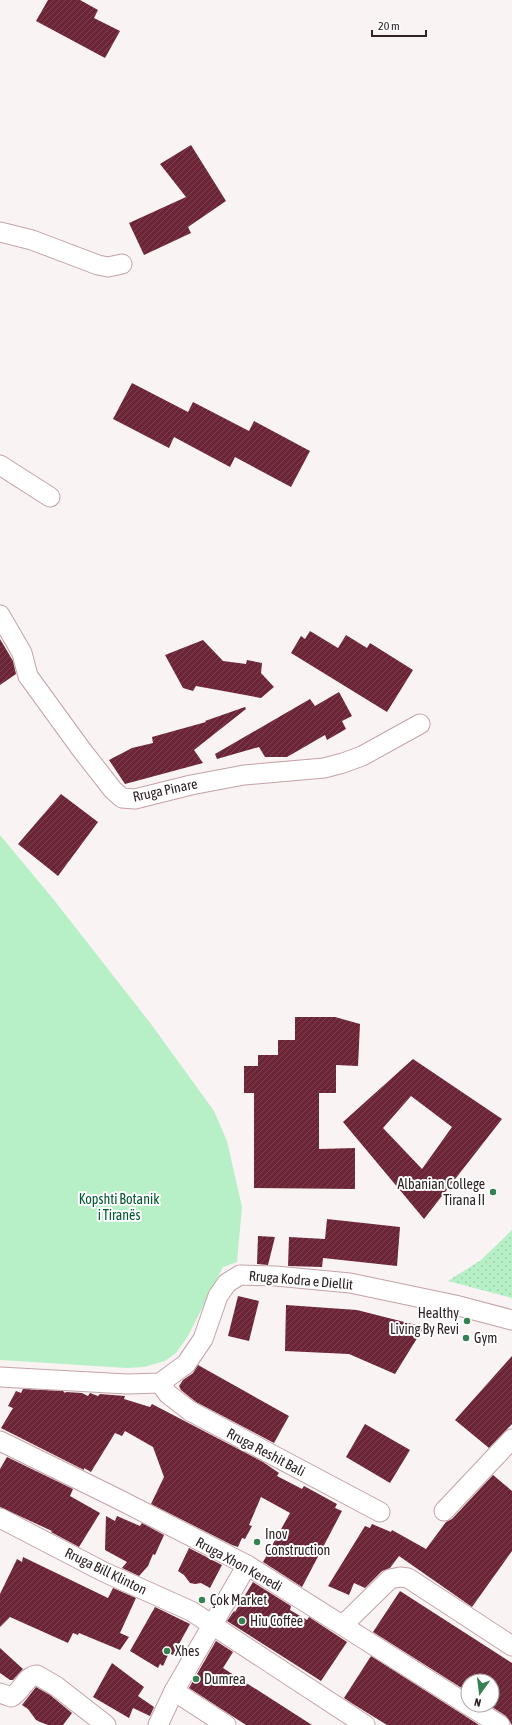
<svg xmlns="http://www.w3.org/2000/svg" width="512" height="1725" viewBox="0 0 512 1725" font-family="'Asap Condensed',sans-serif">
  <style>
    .grass { fill: url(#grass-dots) }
    .garden { fill: #b7f0c7 }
    .building { fill: url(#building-hatch); fill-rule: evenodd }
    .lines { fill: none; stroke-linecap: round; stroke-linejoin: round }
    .minor-casing { stroke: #c4a2a7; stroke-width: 21 }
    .minor { stroke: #fff; stroke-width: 19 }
    .poi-dot { fill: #348252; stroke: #fff; stroke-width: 1.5 }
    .labels { text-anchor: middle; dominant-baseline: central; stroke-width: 4; stroke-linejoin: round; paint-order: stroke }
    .street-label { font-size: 14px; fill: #2f2224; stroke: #fff }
    .poi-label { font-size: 14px; fill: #2f2224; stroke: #fff; text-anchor: start }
    .park-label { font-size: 14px; fill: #00592d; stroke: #fff }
  </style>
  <defs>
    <pattern id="grass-dots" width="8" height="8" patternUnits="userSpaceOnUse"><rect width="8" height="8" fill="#b7f0c7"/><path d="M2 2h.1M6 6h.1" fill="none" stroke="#9eceab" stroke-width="1.8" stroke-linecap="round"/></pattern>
    <pattern id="building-hatch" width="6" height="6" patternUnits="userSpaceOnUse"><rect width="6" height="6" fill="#6b2537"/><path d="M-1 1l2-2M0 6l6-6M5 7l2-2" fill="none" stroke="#7c4352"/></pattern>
  </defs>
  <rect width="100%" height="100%" fill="#faf3f4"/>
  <polygon class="grass" points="512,1230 512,1298 448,1281 481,1260"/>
  <polygon class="garden" points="0,835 54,900 151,1024 214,1111 227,1141 242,1207 237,1262 223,1267 188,1336 176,1353 165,1361 144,1367 127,1368 0,1360"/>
  <g class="building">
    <polygon points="48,0 80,0 98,10 94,18 120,31 105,58 36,21"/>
    <polygon points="191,145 226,201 188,227 191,233 144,255 129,223 186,197 160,164"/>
    <polygon points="132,383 188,412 193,402 249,431 254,421 310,451 291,487 235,457 230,467 174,437 169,448 113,419"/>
    <polygon points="310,631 338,648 346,635 367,648 370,643 413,670 387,712 291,653 301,636 305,639"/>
    <polygon points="0,639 13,661 16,674 0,685"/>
    <polygon points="203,640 223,661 246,664 247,660 262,663 261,673 274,687 261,698 196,686 193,691 183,688 165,655"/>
    <polygon points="339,692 352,716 342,721 346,729 327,740 325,735 287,757 265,757 259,747 217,759 215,754 310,699 315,706"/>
    <polygon points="245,707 246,709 194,750 203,763 125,784 109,760 132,748 153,743 152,737 206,722 205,721"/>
    <polygon points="61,794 98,822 58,876 18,844"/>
    <polygon points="295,1017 335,1017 360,1024 358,1066 336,1065 336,1093 319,1093 319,1149 355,1148 355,1189 254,1188 254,1093 244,1093 244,1066 258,1066 258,1055 278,1055 278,1040 295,1040"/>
    <path d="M 413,1059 L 502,1119 L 424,1219 L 343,1122 ZM 411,1096 L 452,1127 L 422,1169 L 383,1128 Z"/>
    <polygon points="327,1219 400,1227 397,1266 323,1258 322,1267 288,1266 289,1237 325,1239"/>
    <polygon points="258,1236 275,1237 268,1265 257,1264"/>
    <polygon points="238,1296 259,1301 249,1341 228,1336"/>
    <polygon points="286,1305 357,1310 424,1327 395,1374 349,1354 285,1351"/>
    <polygon points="512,1356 512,1424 489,1448 455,1420"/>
    <polygon points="198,1365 289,1416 274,1443 196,1402 181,1390 179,1386 183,1380 193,1373"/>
    <polygon points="23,1389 63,1391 65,1393 66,1392 82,1393 88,1396 90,1393 98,1396 100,1394 125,1396 124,1399 150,1407 152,1404 263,1462 279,1473 277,1476 302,1489 304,1486 337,1504 335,1508 342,1511 302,1587 263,1562 290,1513 261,1497 249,1525 252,1526 245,1539 242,1538 238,1547 232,1545 151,1504 164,1477 153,1447 125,1431 122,1436 115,1433 91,1472 84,1468 84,1470 1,1428 13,1408 8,1406 16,1391 21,1393"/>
    <polygon points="365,1424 410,1450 390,1483 346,1457"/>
    <polygon points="7,1457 73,1489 70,1496 100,1513 79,1547 51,1532 52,1531 0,1507 0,1469"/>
    <polygon points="493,1475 512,1491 512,1551 472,1607 399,1556 390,1568 382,1571 365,1588 354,1583 349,1595 328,1586 365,1526 370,1528 372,1524 391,1532 392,1530 426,1549 446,1522 452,1519"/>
    <polygon points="106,1516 115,1521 117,1516 140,1526 142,1523 164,1535 155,1555 153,1554 148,1566 139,1576 122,1568 127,1562 105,1550"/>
    <polygon points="189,1548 222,1565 210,1588 201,1583 195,1584 190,1583 184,1575 178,1571"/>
    <polygon points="23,1557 108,1598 113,1588 136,1598 120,1633 129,1637 120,1650 79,1633 78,1635 73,1633 68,1643 10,1617 0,1627 0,1594 17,1559 22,1562"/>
    <polygon points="253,1582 291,1606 290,1610 307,1620 309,1617 347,1642 321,1681 227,1621 234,1611 235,1612"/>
    <polygon points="400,1591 512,1663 512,1725 506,1716 489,1705 492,1705 492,1681 468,1681 468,1692 373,1632"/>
    <polygon points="155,1607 190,1624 173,1655 169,1653 163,1666 160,1664 158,1668 130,1651"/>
    <polygon points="216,1641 233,1652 223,1668 312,1725 246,1725 189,1688"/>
    <polygon points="0,1648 23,1669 13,1680 10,1680 0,1673"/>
    <polygon points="371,1656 462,1714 479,1725 387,1725 353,1704 344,1698"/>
    <polygon points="112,1663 144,1687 138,1696 154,1707 150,1716 133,1708 129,1718 93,1697"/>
    <polygon points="36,1687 50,1695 72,1713 63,1725 48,1725 40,1722 36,1720 28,1709 22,1705"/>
  </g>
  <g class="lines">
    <defs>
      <g id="minor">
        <polyline points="0,232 32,240 98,265 108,267 122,264"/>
        <polyline points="0,465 50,497"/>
        <polyline points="0,615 22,653 28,676 81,749 113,790 122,798 135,799 191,785 244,775 324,768 343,763 362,756 420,724"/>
        <polyline points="0,1377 127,1384 160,1383 186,1364 203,1339 218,1296 227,1283 240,1275 276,1276 350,1283 455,1305 512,1320"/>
        <polyline points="160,1383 168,1394 190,1411 380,1512"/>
        <polyline points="0,1441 120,1500 247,1565 468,1705"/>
        <polyline points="444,1511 512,1439"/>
        <polyline points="0,1518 104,1572 191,1611 365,1725"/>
        <polyline points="343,1625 390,1579 400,1577 408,1578 512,1646"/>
        <polyline points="174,1691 226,1725"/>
        <path d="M 0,1693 L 11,1697 C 22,1692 25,1676 37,1675 L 56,1686 L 106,1725"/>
        <polyline points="468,1705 500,1725"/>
        <polyline points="158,1725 174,1691 247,1565"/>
      </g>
    </defs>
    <use href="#minor" class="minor-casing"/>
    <use href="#minor" class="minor"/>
  </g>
  <g class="poi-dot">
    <circle cx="493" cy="1192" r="4"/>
    <circle cx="467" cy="1321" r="4"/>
    <circle cx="466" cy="1338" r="4"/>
    <circle cx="257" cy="1542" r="4"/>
    <circle cx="202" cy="1600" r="4"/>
    <circle cx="242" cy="1621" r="4"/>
    <circle cx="167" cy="1651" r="4"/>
    <circle cx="196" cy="1679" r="4"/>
  </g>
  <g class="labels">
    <g class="street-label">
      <text transform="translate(165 790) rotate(-12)">Rruga Pinare</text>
      <text transform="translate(301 1280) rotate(5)">Rruga Kodra e Diellit</text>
      <text transform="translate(266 1452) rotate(28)">Rruga Reshit Bali</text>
      <text transform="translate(239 1564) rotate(29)">Rruga Xhon Kenedi</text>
      <text transform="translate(106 1571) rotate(26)">Rruga Bill Klinton</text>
    </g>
    <g class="poi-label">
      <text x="485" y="1184" text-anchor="end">Albanian College<tspan x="485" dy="16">Tirana II</tspan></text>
      <text x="459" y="1313" text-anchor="end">Healthy<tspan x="459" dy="16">Living By Revi</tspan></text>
      <text x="474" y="1338">Gym</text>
      <text x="265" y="1534">Inov<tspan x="265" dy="16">Construction</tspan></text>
      <text x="210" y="1600">Çok Market</text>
      <text x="250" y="1621">Hiu Coffee</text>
      <text x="175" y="1651">Xhes</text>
      <text x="204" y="1679">Dumrea</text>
    </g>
    <g class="park-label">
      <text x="119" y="1199">Kopshti Botanik<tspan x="119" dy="16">i Tiranës</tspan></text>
    </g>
  </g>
  <g transform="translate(480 1693) rotate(194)"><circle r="19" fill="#ffffff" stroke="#aca7a7"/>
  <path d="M0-3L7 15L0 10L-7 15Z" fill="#348252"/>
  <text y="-6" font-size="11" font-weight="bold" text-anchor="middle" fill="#2f2224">N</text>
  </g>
  <path d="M372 30v6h54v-6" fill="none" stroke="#2f2224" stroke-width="2"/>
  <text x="378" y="30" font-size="12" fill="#2f2224" stroke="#ffffff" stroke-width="3" paint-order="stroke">20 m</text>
</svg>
